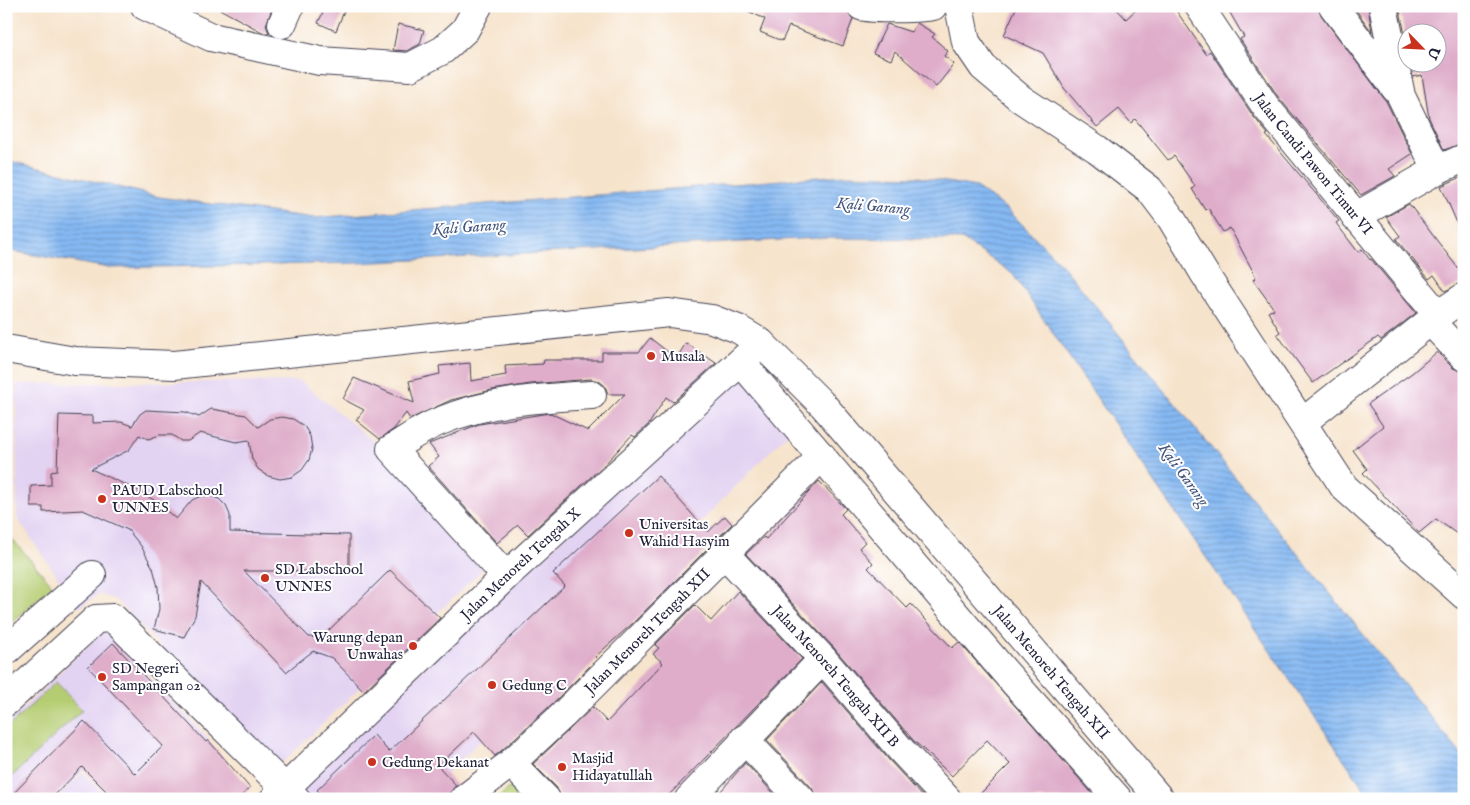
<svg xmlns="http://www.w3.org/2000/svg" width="1470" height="805" viewBox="0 0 1470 805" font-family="'IM FELL English',serif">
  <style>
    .built { fill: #e3d3f2 }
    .pitch { fill: #b5cd72; stroke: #6c7856 }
    .water { fill: url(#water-rules); stroke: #546e97 }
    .building { fill: #dfadca }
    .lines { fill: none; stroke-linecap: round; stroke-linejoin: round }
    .minor-casing { stroke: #423f51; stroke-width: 30 }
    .minor { stroke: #fff; stroke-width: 28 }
    .poi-dot { fill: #c8321e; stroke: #fff; stroke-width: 2 }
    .labels { text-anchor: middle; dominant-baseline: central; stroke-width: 4; stroke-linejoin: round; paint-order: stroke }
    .street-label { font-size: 15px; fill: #22223b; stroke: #fff }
    .poi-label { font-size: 15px; fill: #22223b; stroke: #fff; text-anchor: start }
    .water-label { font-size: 16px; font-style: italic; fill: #45577b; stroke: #fff }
  </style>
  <defs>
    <pattern id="water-rules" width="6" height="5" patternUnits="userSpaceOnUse" patternTransform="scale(1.25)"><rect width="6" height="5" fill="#86b9f3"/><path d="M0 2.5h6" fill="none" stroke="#6d96c6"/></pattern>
  </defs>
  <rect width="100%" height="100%" fill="#fff"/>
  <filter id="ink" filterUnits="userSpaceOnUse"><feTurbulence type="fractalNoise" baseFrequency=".02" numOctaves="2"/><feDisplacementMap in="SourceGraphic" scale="10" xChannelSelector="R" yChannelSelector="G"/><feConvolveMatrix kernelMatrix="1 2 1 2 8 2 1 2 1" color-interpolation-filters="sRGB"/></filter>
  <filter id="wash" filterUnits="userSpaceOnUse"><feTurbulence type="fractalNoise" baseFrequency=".0096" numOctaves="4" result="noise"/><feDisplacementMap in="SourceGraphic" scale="20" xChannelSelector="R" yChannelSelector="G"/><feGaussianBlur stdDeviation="1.12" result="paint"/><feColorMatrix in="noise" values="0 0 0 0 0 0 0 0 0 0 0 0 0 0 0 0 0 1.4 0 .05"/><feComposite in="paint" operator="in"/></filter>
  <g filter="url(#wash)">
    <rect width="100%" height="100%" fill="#f6e3cb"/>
    <g class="built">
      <polygon points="741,371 792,429 589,636 423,796 425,799 284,799"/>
      <polygon points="300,381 395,459 488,564 277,768 116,600 99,594 79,608 17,518 16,384"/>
      <polygon points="104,630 209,739 147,799 112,799 84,770 54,799 6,799 6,724"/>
      <polygon points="83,773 108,799 56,799"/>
    </g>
    <g class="pitch">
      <polygon points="6,532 53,586 6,627"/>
      <polygon points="56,682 82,710 6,782 6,729"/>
      <polygon points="512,786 523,799 496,799"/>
    </g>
    <polygon class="water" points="6,160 159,197 314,218 844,175 918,177 976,187 1008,210 1063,266 1464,758 1464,799 1371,799 1012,273 962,239 816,238 359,263 109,268 6,250"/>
    <g id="blocks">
      <g class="building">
        <polygon points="214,6 273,6 266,25 269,33 264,33"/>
        <polygon points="326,6 346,6 336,31 318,23"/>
        <polygon points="737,6 839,6 846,9 853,19 843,46 789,26 782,41 760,32 765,19"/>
        <polygon points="1017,6 1114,6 1126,19 1140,6 1173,6 1206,54 1210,51 1253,116 1268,134 1266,135 1339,221 1336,223 1358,252 1362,249 1370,260 1371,259 1416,313 1381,340 1378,337 1313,383 1277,334 1280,332 1268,312 1274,309 1253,280 1256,277 1230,228 1223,232 1208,208 1205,210 1192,189 1195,186 1174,156 1168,160 1135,119 1131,123 1119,109 1097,127 1064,88 1043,53 1004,35"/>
        <polygon points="1226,6 1318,6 1321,15 1386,101 1412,154 1389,169 1395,176 1361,195 1279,98 1240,39 1244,37"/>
        <polygon points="1353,6 1368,6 1372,32"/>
        <polygon points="1399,6 1464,6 1464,143 1444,150 1429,118 1422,75 1413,77 1410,62 1438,62 1438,32 1408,32 1408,49"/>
        <polygon points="917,23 935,34 932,37 948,51 944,56 954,64 936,87 895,51 891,60 873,53 887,24 911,32"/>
        <polygon points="398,24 424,30 420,44 407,51 393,50"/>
        <polygon points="1464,176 1464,239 1441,186"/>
        <polygon points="1409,204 1464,276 1464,282 1445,291 1434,275 1429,279 1396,239 1400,236 1386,217"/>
        <polygon points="650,338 673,356 674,354 678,356 686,343 716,363 673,402 666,397 649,424 635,437 632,435 605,464 528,535 518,525 497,543 428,466 439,457 429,444 479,424 550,413 588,431 625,394 608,394 605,386 599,381 591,379 531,384 492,390 451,400 410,419 406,413 394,429 380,439 356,420 364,410 343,399 354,378 414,403 409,381 440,374 439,366 470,363 471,381 506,375 505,366 543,364 544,360 602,360 602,352 639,352"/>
        <polygon points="1437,352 1453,368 1464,372 1464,539 1436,519 1419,533 1363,473 1367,469 1353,450 1383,426 1368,404 1412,373"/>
        <polygon points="211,409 246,415 258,427 270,419 282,417 293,419 304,426 310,436 312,449 309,460 302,470 292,477 280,479 268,476 258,469 252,459 249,440 236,442 200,433 188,441 181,441 172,435 160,435 148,439 139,435 129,450 91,469 137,490 154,500 176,519 192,500 201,496 210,496 219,499 226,506 230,515 230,532 349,535 349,571 244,571 309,637 321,638 390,570 440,618 364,691 332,658 313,651 286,672 201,582 195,616 184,637 154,629 159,609 158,587 153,568 141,546 128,530 83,510 43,512 43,507 31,507 31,486 51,485 51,472 57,471 59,415 93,416 93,423 121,422 132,426 140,414 146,410 185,412 199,417"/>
        <polygon points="658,476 708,532 725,516 732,524 633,623 595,657 597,659 552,704 501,751 495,756 474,732 438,766 456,785 450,793 449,799 326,799 317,790 374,735 389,752 565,586 553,573"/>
        <polygon points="819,481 846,509 841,514 865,542 859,548 873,563 868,568 907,608 911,604 952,648 959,642 1097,799 975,799 1010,764 987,740 952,776 913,740 834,648 746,554 764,537 766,539"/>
        <polygon points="738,591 802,659 665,799 561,799 557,788 533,764 593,707 607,722 663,663 653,654 659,648 655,645 695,605 711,621"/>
        <polygon points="113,643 206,742 208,740 250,788 238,799 114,799 82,767 51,799 8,799 84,721 135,774 163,746 88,667"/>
        <polygon points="822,682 889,760 925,799 816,799 812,788 767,740"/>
        <polygon points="745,763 779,799 714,799"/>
      </g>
    </g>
  </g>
  <g filter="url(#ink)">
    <use href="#blocks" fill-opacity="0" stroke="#423f51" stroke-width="1"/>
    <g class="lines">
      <defs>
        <g id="minor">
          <polyline points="145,6 211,37 320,61 410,67 443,50 465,30 478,6"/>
          <path d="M 861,6 C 869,10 923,8 933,6"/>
          <polyline points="959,6 966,42 983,67 1021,99 1097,149 1149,189 1171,218 1204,273 1344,487 1464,595"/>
          <path id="s1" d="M 1199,6 L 1266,107 L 1438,315"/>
          <polyline points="1333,6 1396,89"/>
          <polyline points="1383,6 1401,96 1437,170"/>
          <polyline points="282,24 290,6"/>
          <polyline points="1355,217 1437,170 1464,158"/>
          <polyline points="1430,321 1464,357"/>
          <path id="s2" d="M 6,349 L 75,361 L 174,365 L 669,313 L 712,319 L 738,329 L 761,343 L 823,405 L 1160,799"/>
          <polyline points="741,362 1004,671 1118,799"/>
          <polyline points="1303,422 1438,315 1464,297"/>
          <path id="s3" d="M 725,554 L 823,659 L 901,750 L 947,799"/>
          <path d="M 506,576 L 391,449 C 406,440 421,429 438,422 C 487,401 539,398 592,395"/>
          <polyline points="6,651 92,575"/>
          <polyline points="6,702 96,619 113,618 296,799"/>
          <polyline points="744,739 801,799"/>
          <polyline points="511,763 546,799"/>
          <path id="s4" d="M 274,799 L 506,576 L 761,343"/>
          <path id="s5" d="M 464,799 L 511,763 L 563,715 L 822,456"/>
          <polyline points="689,799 823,659"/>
        </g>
      </defs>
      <use href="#minor" class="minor-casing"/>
      <use href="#minor" class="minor"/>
    </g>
  </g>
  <g class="poi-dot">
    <circle cx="651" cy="356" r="5"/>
    <circle cx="102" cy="499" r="5"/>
    <circle cx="629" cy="533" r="5"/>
    <circle cx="265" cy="578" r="5"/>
    <circle cx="413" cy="646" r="5"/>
    <circle cx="102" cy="677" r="5"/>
    <circle cx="492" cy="685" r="5"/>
    <circle cx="372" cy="762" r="5"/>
    <circle cx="562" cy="767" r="5"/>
  </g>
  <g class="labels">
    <g class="street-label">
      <text stroke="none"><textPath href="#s1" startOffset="195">Jalan Candi Pawon Timur VI</textPath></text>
      <text stroke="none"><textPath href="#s4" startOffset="341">Jalan Menoreh Tengah X</textPath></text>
      <text stroke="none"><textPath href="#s5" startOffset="249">Jalan Menoreh Tengah XII</textPath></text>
      <text stroke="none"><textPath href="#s2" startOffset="1204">Jalan Menoreh Tengah XII</textPath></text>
      <text stroke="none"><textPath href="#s3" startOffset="165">Jalan Menoreh Tengah XII B</textPath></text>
    </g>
    <g class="poi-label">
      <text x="661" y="356">Musala</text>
      <text x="112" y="490">PAUD Labschool<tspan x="112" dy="17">UNNES</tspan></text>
      <text x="639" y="524">Universitas<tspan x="639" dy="17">Wahid Hasyim</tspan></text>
      <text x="275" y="569">SD Labschool<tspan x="275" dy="17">UNNES</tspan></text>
      <text x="403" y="637" text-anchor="end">Warung depan<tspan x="403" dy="17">Unwahas</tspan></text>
      <text x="112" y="668">SD Negeri<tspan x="112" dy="17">Sampangan 02</tspan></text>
      <text x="502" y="685">Gedung C</text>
      <text x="572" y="758">Masjid<tspan x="572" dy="17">Hidayatullah</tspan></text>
      <text x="382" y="762">Gedung Dekanat</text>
    </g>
    <g class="water-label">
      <text transform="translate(873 207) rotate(5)">Kali Garang</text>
      <text transform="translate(469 228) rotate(-4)">Kali Garang</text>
      <text transform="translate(1183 475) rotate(54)">Kali Garang</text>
    </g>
  </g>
  <rect width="1470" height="805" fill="none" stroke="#fff" stroke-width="25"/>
  <g transform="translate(1422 48) rotate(114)"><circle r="24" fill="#ffffff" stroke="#a7a7b1"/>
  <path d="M0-4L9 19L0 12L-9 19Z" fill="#c8321e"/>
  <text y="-8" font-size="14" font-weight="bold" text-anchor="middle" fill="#22223b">U</text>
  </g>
</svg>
